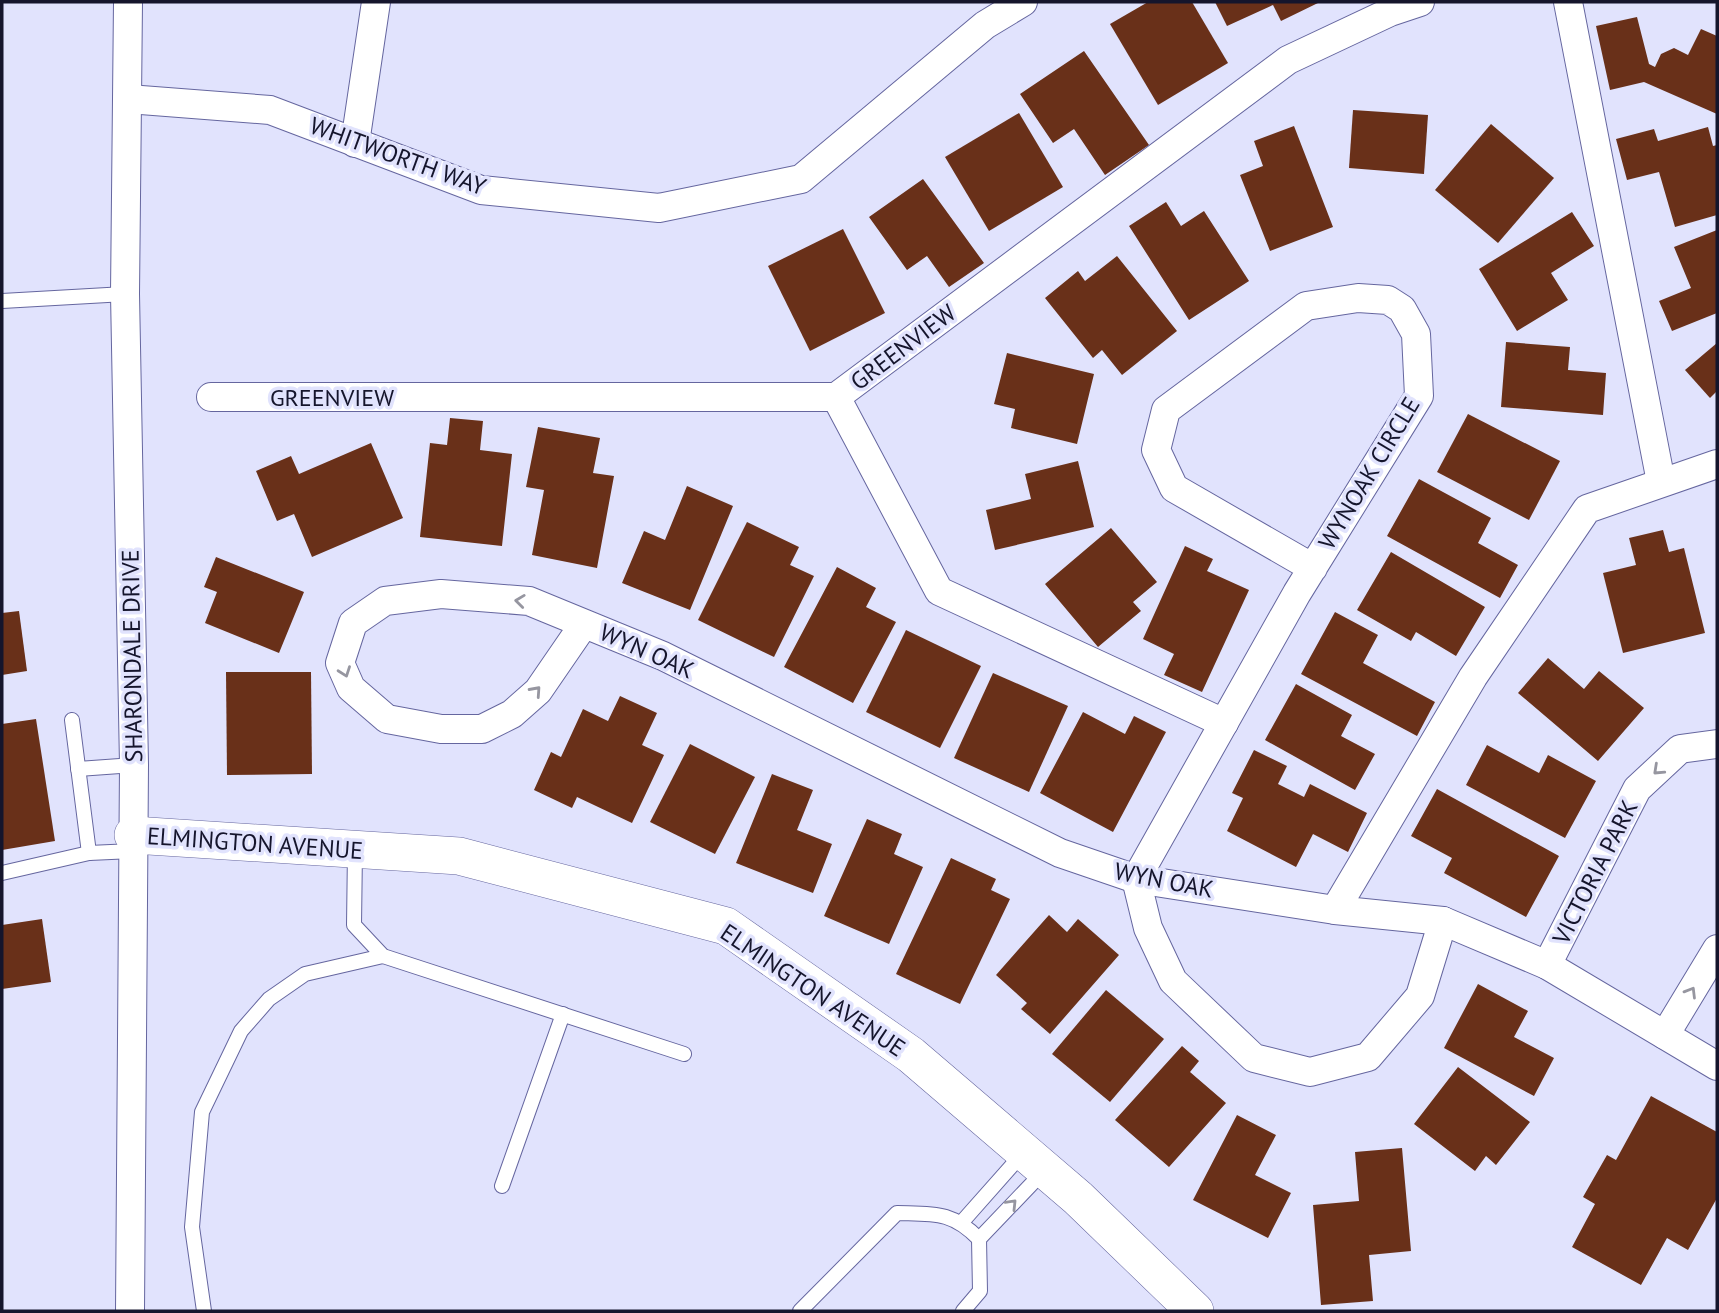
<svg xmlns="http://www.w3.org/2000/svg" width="1719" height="1313" viewBox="0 0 1719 1313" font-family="'PT Sans',sans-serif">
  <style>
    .building { fill: #693019 }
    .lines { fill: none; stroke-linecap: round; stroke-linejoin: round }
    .service-casing { stroke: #65669f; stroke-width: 16 }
    .minor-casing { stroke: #65669f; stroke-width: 30 }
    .tertiary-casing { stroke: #65669f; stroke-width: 38 }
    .service { stroke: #fff; stroke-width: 14 }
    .minor { stroke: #fff; stroke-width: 28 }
    .tertiary { stroke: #fff; stroke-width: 37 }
    .oneway { stroke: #9696a0 }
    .labels { text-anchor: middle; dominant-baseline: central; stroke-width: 7; stroke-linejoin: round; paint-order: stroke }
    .street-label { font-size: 24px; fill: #15152c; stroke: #e1e3fd }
  </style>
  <rect width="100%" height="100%" fill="#e1e3fd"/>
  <g class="building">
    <polygon points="1148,2 1192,2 1228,63 1158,105 1110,24"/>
    <polygon points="1215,2 1320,2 1281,21 1273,5 1227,26"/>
    <polygon points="1637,17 1649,64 1655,67 1661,54 1674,48 1688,55 1701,29 1717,36 1717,114 1644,82 1610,90 1596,26"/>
    <polygon points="1084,51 1149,145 1105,175 1074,129 1053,143 1020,94"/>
    <polygon points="1353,110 1428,115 1424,174 1349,168"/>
    <polygon points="1019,113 1063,187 989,231 945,157"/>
    <polygon points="1491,124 1554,178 1498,243 1435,190"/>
    <polygon points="1294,126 1333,227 1270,251 1240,175 1263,166 1254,141"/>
    <polygon points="1708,127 1713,146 1717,145 1717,215 1675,227 1659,172 1627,180 1616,139 1654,129 1658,141"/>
    <polygon points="923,179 984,263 949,287 927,256 907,270 869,217"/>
    <polygon points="1166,202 1181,226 1204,211 1249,281 1189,320 1129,226"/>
    <polygon points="1572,212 1594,246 1551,273 1568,300 1517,331 1479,269"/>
    <polygon points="843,229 885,313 810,351 768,266"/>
    <polygon points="1717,230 1717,313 1672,331 1659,301 1691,288 1674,247"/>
    <polygon points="1117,256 1177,331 1122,375 1102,350 1093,358 1045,298 1078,271 1085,281"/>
    <polygon points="1506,342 1570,347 1568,370 1606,373 1603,415 1501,407"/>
    <polygon points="1717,343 1717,391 1710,398 1685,370"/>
    <polygon points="1007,353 1094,374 1077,444 1011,428 1015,409 994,404"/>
    <polygon points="1468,414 1560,461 1529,520 1437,472"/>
    <polygon points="450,418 483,421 480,450 512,454 502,546 420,537 430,443 447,445"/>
    <polygon points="538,427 600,438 593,473 614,476 597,568 532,555 544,490 526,487"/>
    <polygon points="371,443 403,518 312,557 294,514 277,521 256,471 291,456 299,474"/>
    <polygon points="1078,461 1094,527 995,550 986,510 1031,499 1025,474"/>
    <polygon points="1419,479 1491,518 1478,543 1518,565 1500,598 1387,536"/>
    <polygon points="687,486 733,506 690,610 622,583 644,531 665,540"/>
    <polygon points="747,522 799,547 790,565 814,576 774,657 698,620"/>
    <polygon points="1111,528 1157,582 1133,602 1141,611 1098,647 1045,584"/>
    <polygon points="1663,530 1669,552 1684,548 1705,633 1623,653 1603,573 1636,565 1629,538"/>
    <polygon points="1185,546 1213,559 1207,571 1249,590 1202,692 1164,675 1174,654 1143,639"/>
    <polygon points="1391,552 1485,607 1456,656 1416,632 1411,641 1357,610"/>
    <polygon points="216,557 304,592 279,653 205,623 217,592 204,587"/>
    <polygon points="837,567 876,588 866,607 896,622 853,703 784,667"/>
    <polygon points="19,611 27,671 2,675 2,613"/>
    <polygon points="1335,612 1378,635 1363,663 1435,702 1417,736 1301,674"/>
    <polygon points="906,630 981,666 940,748 866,712"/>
    <polygon points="1548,658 1584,689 1599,671 1644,708 1598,761 1518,693"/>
    <polygon points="226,672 311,672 312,774 227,775"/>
    <polygon points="993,673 1068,706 1029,792 954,758"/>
    <polygon points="1296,684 1352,715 1341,736 1375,754 1355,790 1265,740"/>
    <polygon points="620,696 657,713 642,745 664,755 632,823 577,797 572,808 534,790 551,752 561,757 583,709 608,721"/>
    <polygon points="1083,712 1125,734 1134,716 1166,732 1113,832 1040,793"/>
    <polygon points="36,719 55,841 2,850 2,724"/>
    <polygon points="690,744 755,777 715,854 650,822"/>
    <polygon points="1487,745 1539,773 1548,755 1596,781 1565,838 1466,785"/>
    <polygon points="1254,750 1287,766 1278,784 1304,797 1310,784 1367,813 1348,852 1313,834 1296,867 1227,831 1243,798 1232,793"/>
    <polygon points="772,774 813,790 797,830 832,844 813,893 736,863"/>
    <polygon points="1437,789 1559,856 1526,917 1444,873 1452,858 1411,836"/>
    <polygon points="867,819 902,834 894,854 923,867 889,944 824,916"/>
    <polygon points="951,858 996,879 991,890 1010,899 960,1004 896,974"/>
    <polygon points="1049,915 1067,932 1078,919 1119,955 1050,1034 1021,1009 1027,1003 996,975"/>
    <polygon points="42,919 51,982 2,989 2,925"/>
    <polygon points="1478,984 1528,1011 1514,1037 1554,1058 1534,1096 1444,1048"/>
    <polygon points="1106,990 1164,1039 1110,1102 1052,1054"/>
    <polygon points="1182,1046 1199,1061 1190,1072 1226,1103 1169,1167 1115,1120"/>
    <polygon points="1458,1067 1530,1122 1496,1165 1486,1156 1475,1171 1414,1124"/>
    <polygon points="1651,1096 1717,1132 1717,1198 1688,1250 1667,1238 1641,1285 1572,1247 1595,1204 1583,1197 1607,1155 1616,1160"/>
    <polygon points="1237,1115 1276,1135 1255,1175 1291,1193 1268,1238 1193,1200"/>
    <polygon points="1402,1148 1411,1251 1369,1255 1373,1301 1321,1305 1313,1205 1359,1201 1355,1152"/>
  </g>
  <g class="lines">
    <defs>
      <g id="service">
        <polyline points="2,301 125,294"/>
        <polyline points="72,720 89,853"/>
        <polyline points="78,769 134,765"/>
        <polyline points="355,850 354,925 383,956 684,1054"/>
        <polyline points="2,873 89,853 133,851"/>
        <polyline points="502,1186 563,1014"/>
        <polyline points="962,1222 1024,1152"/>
        <polyline points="979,1239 1045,1170"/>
        <polyline points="204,1311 192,1227 202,1112 241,1031 269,999 305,974 383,956"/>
        <path d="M 800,1311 L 897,1213 C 934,1214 952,1211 979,1239 L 980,1291 L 963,1311"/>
      </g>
      <g id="minor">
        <polyline points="128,2 125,294 134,765 130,1311"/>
        <polyline points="1568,2 1661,482"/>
        <polyline points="128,99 270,110 481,190 659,208 801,179 985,25 1023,2"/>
        <polyline points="355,143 376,2"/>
        <polyline points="211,397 836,397 1288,60 1390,12 1420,2"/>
        <polyline points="836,397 939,591 1224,723"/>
        <polyline points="1313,568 1174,488 1156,450 1166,410 1306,306 1358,298 1388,300 1402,309 1416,334 1419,396 1297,593 1136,879 1148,928 1173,981 1254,1058 1310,1072 1368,1057 1420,996 1443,921"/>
        <polyline points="584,624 538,691 512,714 482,729 441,729 387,719 351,688 340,663 353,623 385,601 441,594 529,601 663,656 1060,853 1136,879 1335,910 1443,921 1547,965 1717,1066"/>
        <polyline points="1335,910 1473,677 1587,509 1717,464"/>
        <polyline points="1547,965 1637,789 1680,749 1717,744"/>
        <polyline points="1665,1035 1717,949"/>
      </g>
      <polyline id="tertiary" points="133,835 459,856 726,926 911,1055 1078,1198 1195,1311"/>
    </defs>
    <use href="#service" class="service-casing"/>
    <use href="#minor" class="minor-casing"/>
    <use href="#tertiary" class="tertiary-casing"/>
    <use href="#service" class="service"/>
    <use href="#minor" class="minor"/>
    <use href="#tertiary" class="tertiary"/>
  </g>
  <defs><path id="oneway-chevron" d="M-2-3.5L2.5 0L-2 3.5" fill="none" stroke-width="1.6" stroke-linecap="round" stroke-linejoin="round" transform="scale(1.75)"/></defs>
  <g class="oneway">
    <use href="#oneway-chevron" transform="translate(520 601) rotate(-173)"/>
    <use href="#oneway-chevron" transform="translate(345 672) rotate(70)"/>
    <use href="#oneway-chevron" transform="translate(536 691) rotate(-48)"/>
    <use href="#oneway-chevron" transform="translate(1658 770) rotate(137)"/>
    <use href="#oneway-chevron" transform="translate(1691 992) rotate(-59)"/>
    <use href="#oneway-chevron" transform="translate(1012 1204) rotate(-46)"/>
  </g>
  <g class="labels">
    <g class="street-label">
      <text transform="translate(398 156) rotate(20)">WHITWORTH WAY</text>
      <text transform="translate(903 347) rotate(-37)">GREENVIEW</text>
      <text x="332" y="397">GREENVIEW</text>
      <text transform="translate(1369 473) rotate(-59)">WYNOAK CIRCLE</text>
      <text transform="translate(647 651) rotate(24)">WYN OAK</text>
      <text transform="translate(132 656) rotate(-91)">SHARONDALE DRIVE</text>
      <text transform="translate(255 843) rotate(4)">ELMINGTON AVENUE</text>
      <text transform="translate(1595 872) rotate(-63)">VICTORIA PARK</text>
      <text transform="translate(1164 880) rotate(11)">WYN OAK</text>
      <text transform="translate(813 990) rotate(34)">ELMINGTON AVENUE</text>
    </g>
  </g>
  <rect width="1719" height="1313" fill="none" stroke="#15152c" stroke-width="7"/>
</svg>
